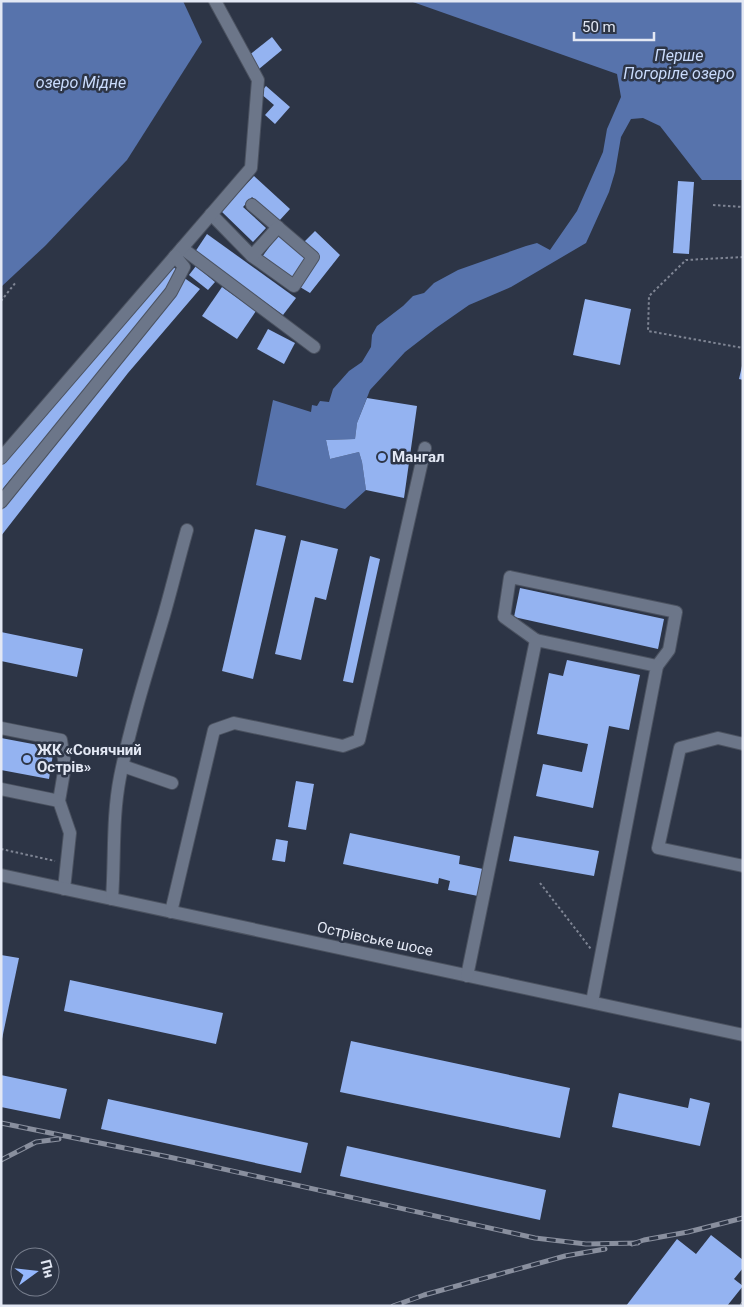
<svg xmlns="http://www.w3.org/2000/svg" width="744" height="1307" viewBox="0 0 744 1307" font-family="Roboto,sans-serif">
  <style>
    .water { fill: #5773ac }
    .building { fill: #94b3f1 }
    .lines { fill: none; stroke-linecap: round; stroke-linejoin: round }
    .minor-casing { stroke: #4b5260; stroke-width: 14 }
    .path { stroke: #7f8594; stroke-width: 2; stroke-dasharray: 2.5 2.5; stroke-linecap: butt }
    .minor { stroke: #6c7689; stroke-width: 12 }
    .rail-casing { stroke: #898f9e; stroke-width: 5 }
    .rail { stroke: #2d3546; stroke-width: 3; stroke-dasharray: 9; stroke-linecap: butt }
    .poi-dot { fill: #94b7fd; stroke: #2d3546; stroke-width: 2 }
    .labels { text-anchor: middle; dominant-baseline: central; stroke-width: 5; stroke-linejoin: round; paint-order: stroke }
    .poi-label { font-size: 15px; font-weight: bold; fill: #e3e8f4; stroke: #2d3546; text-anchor: start }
    .street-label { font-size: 15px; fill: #e3e8f4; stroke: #2d3546 }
    .water-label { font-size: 16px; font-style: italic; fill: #cadcfd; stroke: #2d3546 }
  </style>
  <rect width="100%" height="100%" fill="#2d3546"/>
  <g class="water">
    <polygon points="1,1 183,1 202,42 127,160 45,246 1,287"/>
    <polygon points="410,1 743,1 743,180 702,180 660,126 643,118 631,119 621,137 615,172 609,192 586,243 511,287 469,305 436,328 405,352 370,390 357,423 355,439 326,440 330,459 359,452 362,462 366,490 345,509 256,485 273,400 311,412 312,405 317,406 320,401 329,402 333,389 349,371 362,362 371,347 372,335 377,326 403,306 413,296 424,293 434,283 458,270 526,246 537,243 550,250 577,211 603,152 607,129 621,97 617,74"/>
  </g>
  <g class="building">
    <polygon points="272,37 282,50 259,69 248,56"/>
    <polygon points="266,86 290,107 275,124 265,115 274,105 260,93"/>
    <polygon points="254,176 290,209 279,221 252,197 243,207 266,228 253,242 221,211"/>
    <polygon points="678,181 694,182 689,254 673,253"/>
    <polygon points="315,231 340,255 310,293 300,287 318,258 304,242"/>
    <polygon points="207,234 296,298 283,315 195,252"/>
    <polygon points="278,235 308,257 292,279 262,257"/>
    <polygon points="172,266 181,273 1,491 1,466"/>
    <polygon points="196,266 215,282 208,290 189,275"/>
    <polygon points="183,277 200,289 128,373 1,536 1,511 173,296"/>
    <polygon points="222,287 256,311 237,339 202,316"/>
    <polygon points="585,299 631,309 620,365 573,355"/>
    <polygon points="268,329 295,343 284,364 257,349"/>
    <polygon points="742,366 743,366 743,380 739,379"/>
    <polygon points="367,398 417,406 404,498 366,490 362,462 359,452 330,459 326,440 355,439 357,423"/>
    <polygon points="255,529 286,536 253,679 222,671"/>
    <polygon points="301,540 338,549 326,600 315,597 301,660 275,654"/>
    <polygon points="370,556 380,559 353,683 343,681"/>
    <polygon points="520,588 664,619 658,649 514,617"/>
    <polygon points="1,632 83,649 77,677 1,661"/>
    <polygon points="567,660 640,675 629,730 609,726 593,808 536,796 543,764 582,772 588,744 537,734 549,673 563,676"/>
    <polygon points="1,738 54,748 49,779 1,770"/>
    <polygon points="296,781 314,784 306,830 288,827"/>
    <polygon points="350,833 460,856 459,864 483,869 478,896 448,890 450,881 439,878 438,884 343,864"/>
    <polygon points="514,836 599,851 594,876 509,861"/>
    <polygon points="276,839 288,841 285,862 272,860"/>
    <polygon points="1,955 19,958 2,1039 1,1039"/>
    <polygon points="70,980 223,1013 216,1044 64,1011"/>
    <polygon points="351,1041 570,1088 560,1138 340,1092"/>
    <polygon points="1,1075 67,1089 60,1119 1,1107"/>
    <polygon points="619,1093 688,1108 690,1098 710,1103 700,1146 612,1127"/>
    <polygon points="108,1099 308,1143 301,1173 101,1129"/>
    <polygon points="347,1146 546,1190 540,1220 340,1176"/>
    <polygon points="711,1235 743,1260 743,1268 734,1279 743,1286 727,1306 626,1306 677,1239 696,1254"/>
  </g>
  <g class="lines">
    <defs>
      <g id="minor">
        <polyline points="252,205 313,257 294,286 252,256"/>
        <polyline points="211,214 252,256 278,227"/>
        <polyline points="182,248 314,347"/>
        <polyline points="1,458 251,168 258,80 215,1"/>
        <polyline points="1,502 171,292 184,267 175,256"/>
        <polyline points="536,640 504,617 510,577 676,612 669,650 657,666"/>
        <polyline points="1,728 61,740 65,766 59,801 70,833 64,889"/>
        <polyline points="743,744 718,738 680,748 658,848 743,866"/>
        <polyline points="123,766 172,783"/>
        <polyline points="1,789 59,801"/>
        <polyline points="1,875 743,1035"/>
        <path d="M 112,899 C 115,858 112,818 120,777 C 131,722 148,669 164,615 C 172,587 179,558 187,530"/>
        <polyline points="171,912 214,730 234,723 343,746 359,740 425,448"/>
        <polyline points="467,976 536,640 657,666 592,1002"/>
      </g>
    </defs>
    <use href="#minor" class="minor-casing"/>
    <g class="path">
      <polyline points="713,205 743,207"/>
      <polyline points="743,257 686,260 649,296 648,331 743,348"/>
      <polyline points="1,301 16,282"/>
      <polyline points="1,849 55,861"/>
      <polyline points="540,883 591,949"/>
    </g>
    <use href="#minor" class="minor"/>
    <defs>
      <g id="rail">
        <polyline points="1,1123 169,1157 535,1238 586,1244 638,1243"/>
        <polyline points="1,1160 36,1142 59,1139"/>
        <polyline points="632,1244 644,1240 688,1232 743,1218"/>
        <polyline points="393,1306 424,1295 565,1256 605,1249"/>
        <polyline points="742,1306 743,1304"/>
      </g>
    </defs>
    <use href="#rail" class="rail-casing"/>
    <use href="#rail" class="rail"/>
  </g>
  <g class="poi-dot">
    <circle cx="382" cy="457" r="5"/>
    <circle cx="27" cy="759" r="5"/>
  </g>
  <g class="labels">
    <g class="poi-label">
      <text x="392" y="457">Мангал</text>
      <text x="37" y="750">ЖК «Сонячний<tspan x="37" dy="17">Острів»</tspan></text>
    </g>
    <g class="street-label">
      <text transform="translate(375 939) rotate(12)">Острівське шосе</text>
    </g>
    <g class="water-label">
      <text x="679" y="55">Перше<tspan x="679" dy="18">Погоріле озеро</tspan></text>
      <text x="81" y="82">озеро Мідне</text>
    </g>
  </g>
  <rect width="744" height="1307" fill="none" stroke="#e3e8f4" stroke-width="5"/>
  <g transform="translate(35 1272) rotate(75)"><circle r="24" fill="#2d3546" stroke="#767d8c"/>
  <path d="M0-4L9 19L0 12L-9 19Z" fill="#94b7fd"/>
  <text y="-8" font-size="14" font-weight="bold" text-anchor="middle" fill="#e3e8f4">Пн</text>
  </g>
  <path d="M574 32v8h80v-8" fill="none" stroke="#e3e8f4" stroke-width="2.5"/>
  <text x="582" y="32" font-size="15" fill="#e3e8f4" stroke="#2d3546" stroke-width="4" paint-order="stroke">50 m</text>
</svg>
